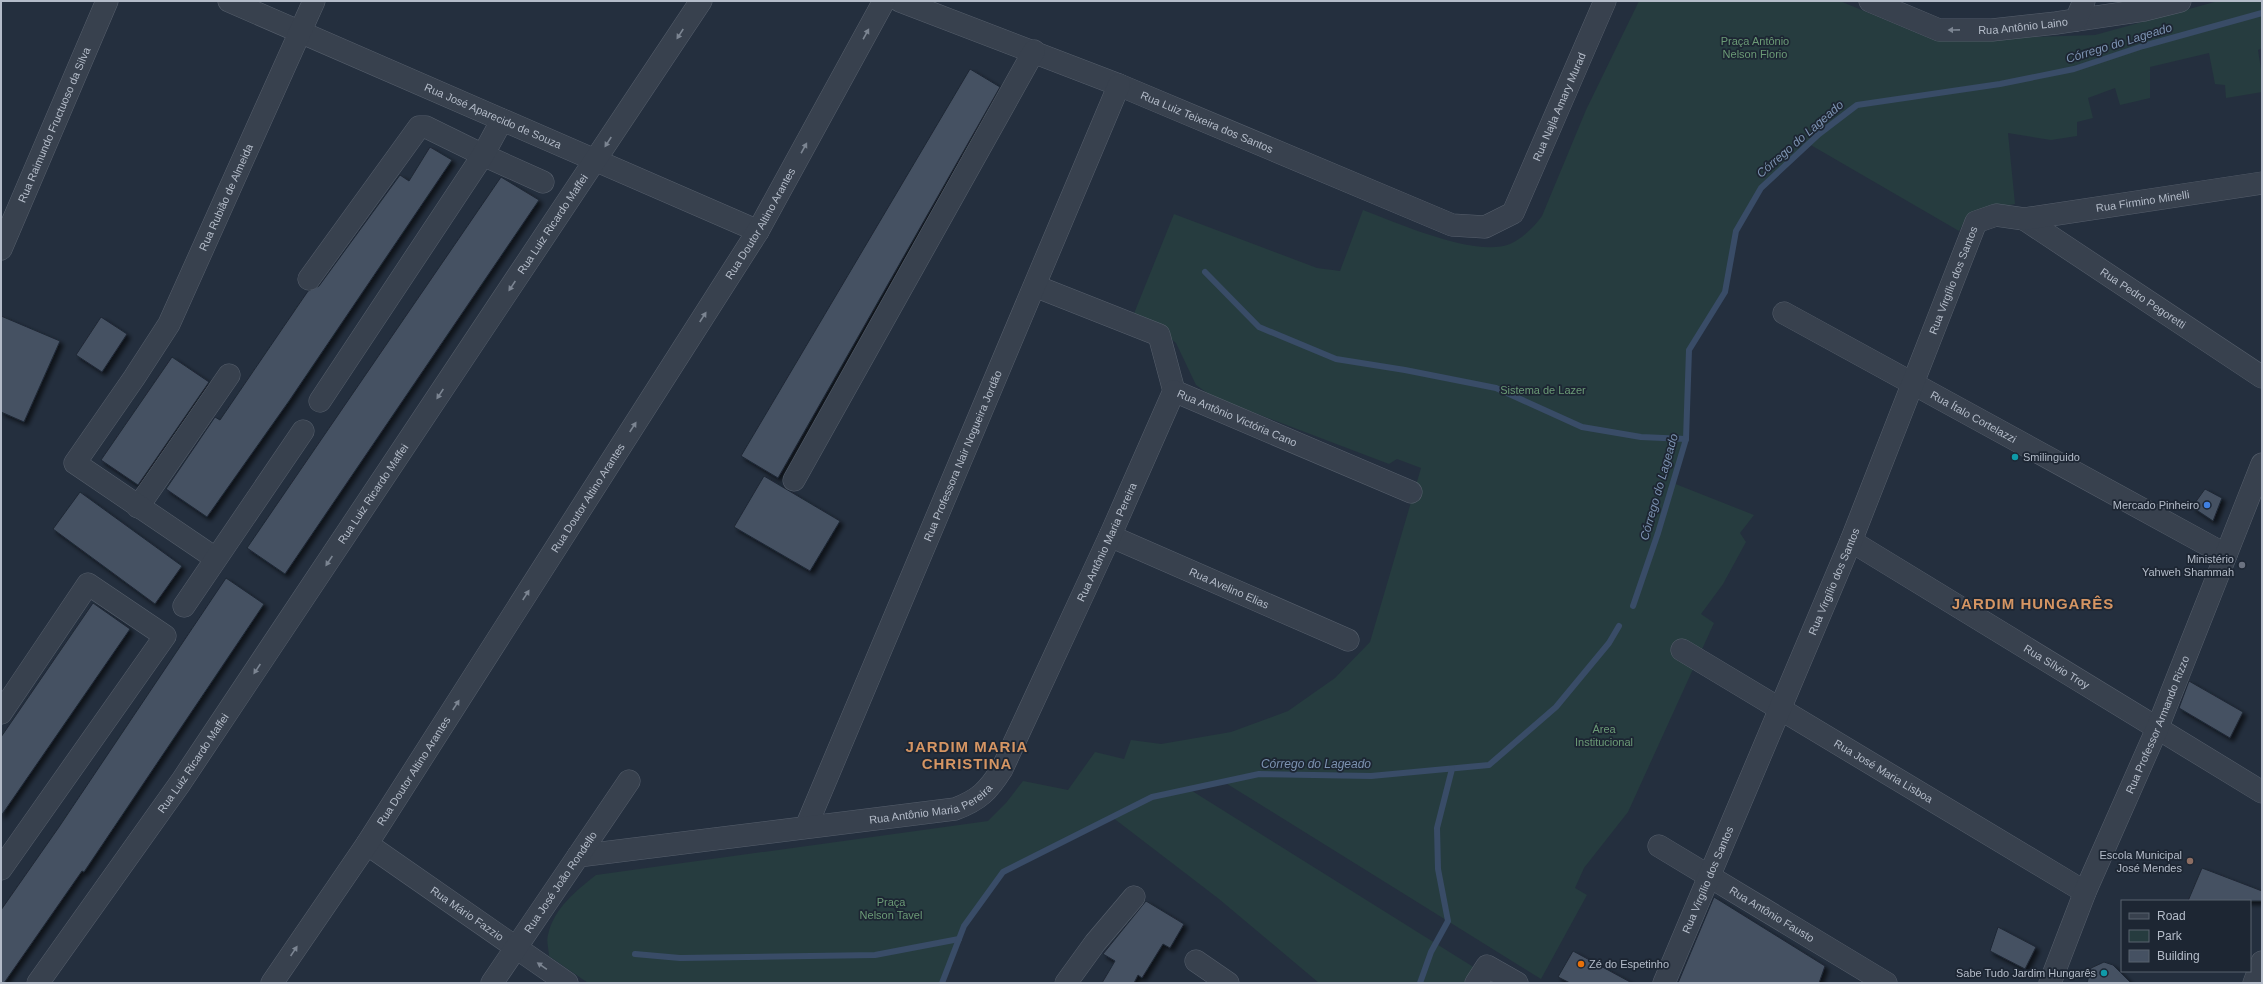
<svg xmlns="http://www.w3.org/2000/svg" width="2263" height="984" viewBox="0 0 2263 984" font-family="Helvetica,sans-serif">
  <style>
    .green { fill: #263c3f; fill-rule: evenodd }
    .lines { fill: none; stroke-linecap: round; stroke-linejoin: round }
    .stream { stroke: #394c67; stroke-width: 6 }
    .building { fill: #455162; stroke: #1f2835; filter: url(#shadow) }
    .minor-casing { stroke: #565f6c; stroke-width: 23 }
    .tertiary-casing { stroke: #565f6c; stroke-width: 23 }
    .minor { stroke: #38414e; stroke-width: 22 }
    .tertiary { stroke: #38414e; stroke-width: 22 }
    .oneway { fill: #7c8592 }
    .culture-dot { fill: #0f9aa8; stroke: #1d2633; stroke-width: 1.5 }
    .shop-dot { fill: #3f7fe0; stroke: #1d2633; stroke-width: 1.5 }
    .worship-dot { fill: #6b7280; stroke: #1d2633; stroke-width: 1.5 }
    .education-dot { fill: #8d6e63; stroke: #1d2633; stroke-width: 1.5 }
    .food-dot { fill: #e8710a; stroke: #1d2633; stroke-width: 1.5 }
    .labels { text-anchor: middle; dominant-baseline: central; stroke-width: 3.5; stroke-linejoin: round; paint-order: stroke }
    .street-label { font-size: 11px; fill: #b4bcc9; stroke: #1d2633 }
    .park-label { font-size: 11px; fill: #6b9a76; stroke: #1d2633 }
    .poi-label { font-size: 11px; fill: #b4bcc9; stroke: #1d2633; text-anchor: end }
    .water-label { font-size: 12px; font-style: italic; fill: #7c92b1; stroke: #1d2633 }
    .district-label { font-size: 15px; font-weight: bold; letter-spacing: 1px; fill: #d59563; stroke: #1d2633 }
  </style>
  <defs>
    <filter id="shadow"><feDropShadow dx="3.5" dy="3.5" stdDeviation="2" flood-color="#0009"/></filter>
  </defs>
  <rect width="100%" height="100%" fill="#242f3e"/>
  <path class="green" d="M 1639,1 L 1840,1 L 1934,40 L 2095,35 L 2218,1 L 2262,1 L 2262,48 L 2258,50 L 2262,76 L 2262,92 L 2226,98 L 2225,85 L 2215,84 L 2209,53 L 2150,67 L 2150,98 L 2120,105 L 2115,88 L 2088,98 L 2093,118 L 2077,122 L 2077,136 L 2051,140 L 2008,133 L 2015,204 L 1973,211 L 1965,220 L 1959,231 L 1809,144 L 1761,188 L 1736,231 L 1725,292 L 1689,350 L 1686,439 L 1673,483 L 1754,515 L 1740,533 L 1746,542 L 1723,584 L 1701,614 L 1714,623 L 1628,812 L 1584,868 L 1575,888 L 1587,895 L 1541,979 L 1224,782 L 1189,789 L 1475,968 L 1466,983 L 1319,983 L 1219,899 L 1112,817 L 1003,872 L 964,926 L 942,983 L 588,983 L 549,956 C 549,950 546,941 548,935 C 554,908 576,891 596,875 L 988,821 L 1006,803 L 1023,781 L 1068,790 L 1095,752 L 1124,759 L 1131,740 L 1161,744 L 1231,732 L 1288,711 L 1335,678 L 1370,642 L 1421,468 L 1397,459 L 1389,464 L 1213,397 L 1196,385 L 1176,343 L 1161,330 L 1133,316 L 1174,214 L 1317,268 L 1340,271 L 1363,210 C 1398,223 1475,258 1510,244 C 1522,239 1535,226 1542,216 L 1586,110 ZM 1668,499 L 1658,533 L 1633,606 L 1632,606 Z"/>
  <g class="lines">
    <g class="stream">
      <polyline points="1205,272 1259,327 1336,359 1405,370 1496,388 1582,427 1641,437 1686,439"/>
      <polyline points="1633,606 1658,533 1686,439 1689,350 1725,292 1736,231 1761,188 1819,134 1857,105 2000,84 2074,69 2143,46 2262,13"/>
      <polyline points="635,954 680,958 875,955 959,939"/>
      <polyline points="942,983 964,926 1003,872 1152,797 1259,774 1371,776 1489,765 1556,707 1609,643 1619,626"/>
      <polyline points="1420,983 1431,952 1448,921 1438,869 1437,828 1452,769"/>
    </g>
  </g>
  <g class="building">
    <polygon points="970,69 1000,87 778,478 741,456"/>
    <polygon points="430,147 452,160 289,401 207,517 166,489 215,417 220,420 308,291 319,286 400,175 409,181"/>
    <polygon points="501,177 539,200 285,574 247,548"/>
    <polygon points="1,316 60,341 24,422 1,412"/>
    <polygon points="101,317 127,334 102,372 76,355"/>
    <polygon points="172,357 209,382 138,485 101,460"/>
    <polygon points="764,476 840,521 810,571 734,527"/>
    <polygon points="2205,489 2222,498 2213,521 2192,507"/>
    <polygon points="80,492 182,566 155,604 53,529"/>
    <polygon points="226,578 264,604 84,872 82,871 4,983 1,983 1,910 59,827"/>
    <polygon points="93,603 130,629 1,816 1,737"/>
    <polygon points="2189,681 2243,712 2230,738 2179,708"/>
    <polygon points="2202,868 2262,891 2262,901 2188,901"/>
    <polygon points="1714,897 1825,966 1819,983 1678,983"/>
    <polygon points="1146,901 1184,924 1170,948 1163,944 1142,978 1138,975 1134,983 1102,983 1115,961 1103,954"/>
    <polygon points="1998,927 2036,947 2025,969 1990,951"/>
    <polygon points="1573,951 1632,983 1570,983 1558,977"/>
    <polygon points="2104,962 2113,965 2131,983 2087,983 2091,968"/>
  </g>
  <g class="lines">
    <defs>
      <g id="minor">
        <path id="s1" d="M 229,1 L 758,231"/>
        <path id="s2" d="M 900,1 L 1119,85 L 1452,225 L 1485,227 L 1513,213 L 1605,1"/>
        <path id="s3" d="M 1870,1 L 1939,30 L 1992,30 L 2056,23 L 2144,10 L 2180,1"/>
        <polyline points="2076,20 2084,1"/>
        <path id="s4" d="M 2024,219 L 2262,377"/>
        <path id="s5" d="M 1,249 L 107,1"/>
        <polyline points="309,279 419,127 426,127 483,155 543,182"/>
        <path id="s6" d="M 1035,286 L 1159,335 L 1174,391 L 1411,492"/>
        <path id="s7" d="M 1784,313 L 2226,555"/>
        <polyline points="320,401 483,155 502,120"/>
        <polyline points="794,480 1034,51"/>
        <polyline points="138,507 229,375"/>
        <path id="s8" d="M 1110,536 L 1348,640"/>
        <path id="s9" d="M 1851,541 L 2262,792"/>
        <path id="s10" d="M 215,558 L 75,463 L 134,378 L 169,324 L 314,1"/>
        <polyline points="184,606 303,431"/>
        <path id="s11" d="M 1682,650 L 2085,892"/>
        <polyline points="1,713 88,584 165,636 1,869"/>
        <path id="s12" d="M 806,827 L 1119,85"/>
        <path id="s13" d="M 367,844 L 567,983"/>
        <path id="s14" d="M 1659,846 L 1886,983"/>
        <path id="s15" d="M 578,856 L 955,809 C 979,800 988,791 1002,769 L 1110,536 L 1174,391"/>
        <polyline points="1196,961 1228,983"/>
        <path id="s16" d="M 492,983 L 629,781"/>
        <polyline points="1066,983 1095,943 1134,897"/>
        <polyline points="1476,983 1487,966 1517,983"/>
        <path id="s17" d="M 1664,983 L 1851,541 L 1976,222 L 1996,215 L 2024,219 L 2262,183"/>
        <path id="s18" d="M 2050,983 L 2085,892 L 2157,729 L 2262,464"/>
        <polyline points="2254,983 2262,962"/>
      </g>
      <g id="tertiary">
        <path id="s19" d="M 38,983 L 181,782 L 701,1"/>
        <path id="s20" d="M 272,983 L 367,844 L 758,231 L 884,1"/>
      </g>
    </defs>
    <use href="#minor" class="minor-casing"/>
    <use href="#tertiary" class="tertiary-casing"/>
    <use href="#minor" class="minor"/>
    <use href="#tertiary" class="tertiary"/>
  </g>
  <defs><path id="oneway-solid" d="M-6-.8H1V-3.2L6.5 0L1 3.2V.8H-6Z"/></defs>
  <g class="oneway">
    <use href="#oneway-solid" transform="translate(1954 30) rotate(179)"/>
    <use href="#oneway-solid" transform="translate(680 34) rotate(123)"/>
    <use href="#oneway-solid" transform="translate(866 34) rotate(-61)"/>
    <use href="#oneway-solid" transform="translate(608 142) rotate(123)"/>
    <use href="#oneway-solid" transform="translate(804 148) rotate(-61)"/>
    <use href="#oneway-solid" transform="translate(512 286) rotate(124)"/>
    <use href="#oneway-solid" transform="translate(703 317) rotate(-57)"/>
    <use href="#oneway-solid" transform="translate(440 394) rotate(124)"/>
    <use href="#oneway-solid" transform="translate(633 427) rotate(-57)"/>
    <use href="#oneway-solid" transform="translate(329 561) rotate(124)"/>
    <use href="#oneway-solid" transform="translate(526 595) rotate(-57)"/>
    <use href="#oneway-solid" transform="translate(257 669) rotate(124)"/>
    <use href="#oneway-solid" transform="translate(456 705) rotate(-57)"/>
    <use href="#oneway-solid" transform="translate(294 951) rotate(-56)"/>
    <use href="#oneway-solid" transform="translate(542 966) rotate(-145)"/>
  </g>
  <g class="culture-dot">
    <circle cx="2015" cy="457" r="4"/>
    <circle cx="2104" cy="973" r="4"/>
  </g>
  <circle class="shop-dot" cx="2207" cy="505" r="4"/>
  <circle class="worship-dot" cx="2242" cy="565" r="4"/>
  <circle class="education-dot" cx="2190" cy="861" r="4"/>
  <circle class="food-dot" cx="1581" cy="964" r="4"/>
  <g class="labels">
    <g class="street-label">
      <text stroke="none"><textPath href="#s3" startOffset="159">Rua Antônio Laino</textPath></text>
      <text stroke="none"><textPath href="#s2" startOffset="776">Rua Najla Amary Murad</textPath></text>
      <text stroke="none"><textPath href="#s1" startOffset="288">Rua José Aparecido de Souza</textPath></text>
      <text stroke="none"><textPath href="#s2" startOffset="330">Rua Luiz Teixeira dos Santos</textPath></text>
      <text stroke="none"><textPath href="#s5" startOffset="135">Rua Raimundo Fructuoso da Silva</textPath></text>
      <text stroke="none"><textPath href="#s10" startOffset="476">Rua Rubião de Almeida</textPath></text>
      <text stroke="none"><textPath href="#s17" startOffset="992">Rua Firmino Minelli</textPath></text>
      <text stroke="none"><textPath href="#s20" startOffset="903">Rua Doutor Altino Arantes</textPath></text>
      <text stroke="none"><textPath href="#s19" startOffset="917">Rua Luiz Ricardo Maffei</textPath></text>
      <text stroke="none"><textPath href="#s17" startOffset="760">Rua Virgílio dos Santos</textPath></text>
      <text stroke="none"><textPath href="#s4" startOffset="143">Rua Pedro Pegoretti</textPath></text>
      <text stroke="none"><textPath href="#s7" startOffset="216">Rua Ítalo Cortelazzi</textPath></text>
      <text stroke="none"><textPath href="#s6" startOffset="260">Rua Antônio Victória Cano</textPath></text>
      <text stroke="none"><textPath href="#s12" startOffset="403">Rua Professora Nair Nogueira Jordão</textPath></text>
      <text stroke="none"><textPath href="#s19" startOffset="593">Rua Luiz Ricardo Maffei</textPath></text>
      <text stroke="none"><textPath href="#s20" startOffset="579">Rua Doutor Altino Arantes</textPath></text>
      <text stroke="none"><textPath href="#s15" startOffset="693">Rua Antônio Maria Pereira</textPath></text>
      <text stroke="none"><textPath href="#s17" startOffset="436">Rua Virgílio dos Santos</textPath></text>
      <text stroke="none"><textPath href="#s8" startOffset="130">Rua Avelino Elias</textPath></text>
      <text stroke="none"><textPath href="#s9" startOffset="241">Rua Sílvio Troy</textPath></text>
      <text stroke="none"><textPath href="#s18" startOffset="280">Rua Professor Armando Rizzo</textPath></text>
      <text stroke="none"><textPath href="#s19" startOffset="269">Rua Luiz Ricardo Maffei</textPath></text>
      <text stroke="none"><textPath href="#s11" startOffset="235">Rua José Maria Lisboa</textPath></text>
      <text stroke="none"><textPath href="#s20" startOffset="255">Rua Doutor Altino Arantes</textPath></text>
      <text stroke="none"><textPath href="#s15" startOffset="358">Rua Antônio Maria Pereira</textPath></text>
      <text stroke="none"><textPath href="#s17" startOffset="112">Rua Virgílio dos Santos</textPath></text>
      <text stroke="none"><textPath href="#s16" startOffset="122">Rua José João Rondello</textPath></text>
      <text stroke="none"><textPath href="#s13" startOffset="122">Rua Mário Fazzio</textPath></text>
      <text stroke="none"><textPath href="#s14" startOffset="132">Rua Antônio Fausto</textPath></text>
    </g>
    <g class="park-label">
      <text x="1755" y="41">Praça Antônio<tspan x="1755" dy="13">Nelson Florio</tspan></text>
      <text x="1543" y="390">Sistema de Lazer</text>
      <text x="1604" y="729">Área<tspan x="1604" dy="13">Institucional</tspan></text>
      <text x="891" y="902">Praça<tspan x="891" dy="13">Nelson Tavel</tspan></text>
    </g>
    <g class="poi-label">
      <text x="2023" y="457" text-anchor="start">Smilinguido</text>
      <text x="2199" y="505">Mercado Pinheiro</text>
      <text x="2234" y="559">Ministério<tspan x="2234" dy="13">Yahweh Shammah</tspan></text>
      <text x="2182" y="855">Escola Municipal<tspan x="2182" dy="13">José Mendes</tspan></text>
      <text x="1589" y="964" text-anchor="start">Zé do Espetinho</text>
      <text x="2096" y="973">Sabe Tudo Jardim Hungarês</text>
    </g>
    <g class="water-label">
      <text transform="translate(2119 43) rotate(-17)">Córrego do Lageado</text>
      <text transform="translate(1800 139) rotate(-41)">Córrego do Lageado</text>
      <text transform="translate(1659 487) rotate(-74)">Córrego do Lageado</text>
      <text x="1316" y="764">Córrego do Lageado</text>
    </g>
    <g class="district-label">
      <text x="2033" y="603">JARDIM HUNGARÊS</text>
      <text x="967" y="746">JARDIM MARIA<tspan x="967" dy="17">CHRISTINA</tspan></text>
    </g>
  </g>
  <rect width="2263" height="984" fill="none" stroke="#b4bcc9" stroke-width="4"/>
  <rect x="2121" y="900" width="130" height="72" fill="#1d2633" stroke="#59626f"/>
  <rect x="2129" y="913" width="20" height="6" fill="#38414e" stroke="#59626f"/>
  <text x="2157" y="920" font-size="12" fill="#b4bcc9">Road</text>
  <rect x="2129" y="930" width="20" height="12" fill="#263c3f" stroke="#59626f"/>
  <text x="2157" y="940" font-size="12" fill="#b4bcc9">Park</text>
  <rect x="2129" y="950" width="20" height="12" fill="#455162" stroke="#59626f"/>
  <text x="2157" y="960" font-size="12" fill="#b4bcc9">Building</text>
</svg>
